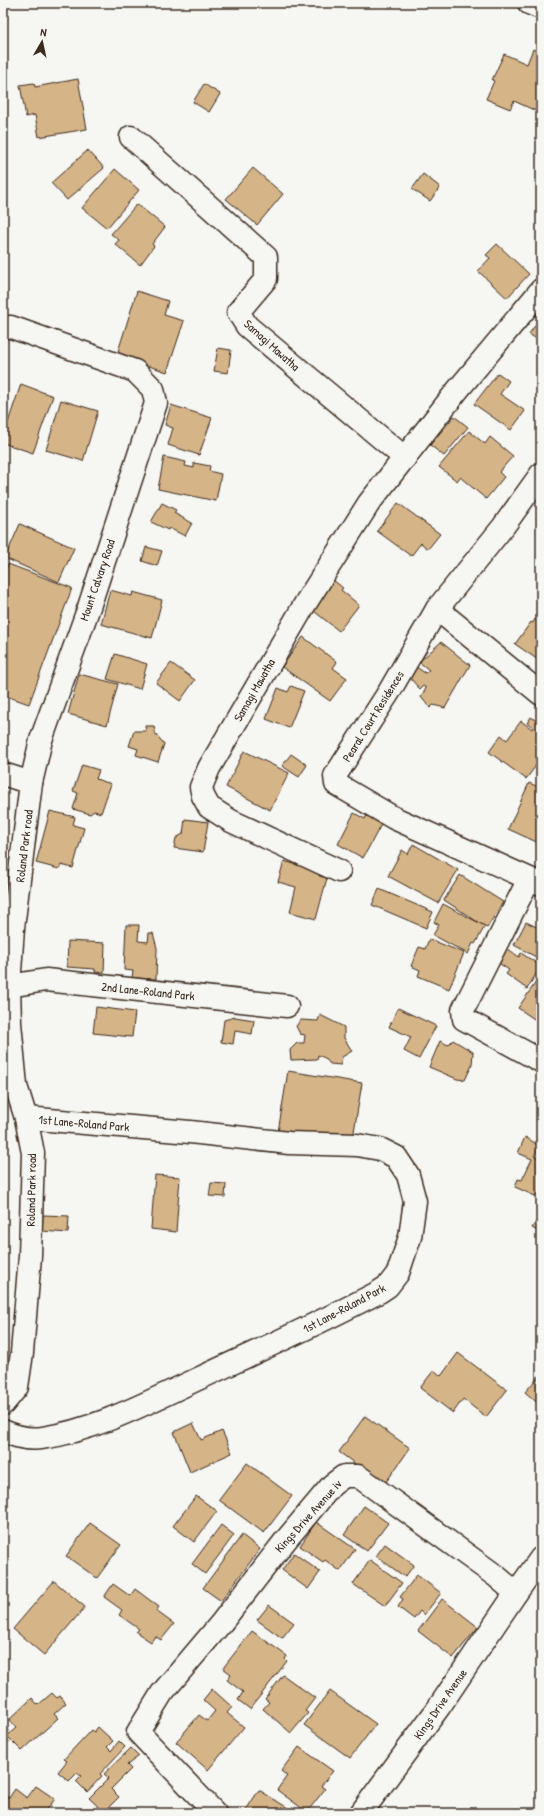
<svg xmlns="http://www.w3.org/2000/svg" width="544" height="1816" viewBox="0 0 544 1816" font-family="'Patrick Hand',sans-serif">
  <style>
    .building { fill: #d5b488; stroke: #3b2a1e }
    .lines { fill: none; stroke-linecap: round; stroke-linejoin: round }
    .street-casing { stroke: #3b2a1e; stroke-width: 25 }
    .street { stroke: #f6f6f2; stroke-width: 22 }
    .labels { text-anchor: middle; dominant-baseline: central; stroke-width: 3.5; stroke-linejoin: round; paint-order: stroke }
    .street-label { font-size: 12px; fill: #3b2a1e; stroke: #f6f6f2 }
  </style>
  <rect width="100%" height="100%" fill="#f6f6f2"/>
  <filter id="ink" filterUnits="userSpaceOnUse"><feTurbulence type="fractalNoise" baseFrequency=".025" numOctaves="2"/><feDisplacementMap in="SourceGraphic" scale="8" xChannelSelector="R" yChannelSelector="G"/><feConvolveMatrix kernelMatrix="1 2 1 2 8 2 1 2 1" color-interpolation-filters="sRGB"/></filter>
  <g filter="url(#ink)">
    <g class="building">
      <polygon points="533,49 541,53 541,110 537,109 536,111 514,101 510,109 486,99 494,81 492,80 504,54 527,64"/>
      <polygon points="78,79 87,129 39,137 35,115 26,117 20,85 34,83 35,87"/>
      <polygon points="204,84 220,94 209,112 193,102"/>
      <polygon points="88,150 104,168 67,200 51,183"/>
      <polygon points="253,168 283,194 257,225 226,199"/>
      <polygon points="115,169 139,190 107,228 82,208"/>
      <polygon points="423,174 440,187 430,201 412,189"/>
      <polygon points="137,204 165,227 152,244 154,246 140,265 115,244 119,240 111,234"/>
      <polygon points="497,244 529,274 507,298 478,271 490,258 486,255"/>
      <polygon points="137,291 168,301 164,315 184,321 167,372 149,366 147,372 115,361"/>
      <polygon points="541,317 541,342 529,334"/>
      <polygon points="218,348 231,350 228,373 214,371"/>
      <polygon points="498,373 509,381 500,394 525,411 511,430 474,404"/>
      <polygon points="21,384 53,396 33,453 3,443 3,437"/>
      <polygon points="61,400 98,411 83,461 46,450"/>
      <polygon points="171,405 212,418 199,455 168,445 173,428 165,425"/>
      <polygon points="454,416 468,427 444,456 430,445"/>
      <polygon points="469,431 485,444 490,437 513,456 499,472 504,477 486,499 460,477 457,481 439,467"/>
      <polygon points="164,457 186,462 185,466 194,468 194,463 210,466 209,471 221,474 216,501 158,489"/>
      <polygon points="162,503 176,510 174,513 192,523 185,536 169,528 168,530 151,522"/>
      <polygon points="398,503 440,534 428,549 421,543 411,556 377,531"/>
      <polygon points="20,524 74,548 59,582 5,558"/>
      <polygon points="146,547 162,551 157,566 142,561"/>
      <polygon points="8,564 72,588 29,704 3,695 3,577"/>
      <polygon points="333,580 343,588 341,590 359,605 339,631 310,608"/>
      <polygon points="110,590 132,596 133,592 162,600 152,638 101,624"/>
      <polygon points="535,619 541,622 541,620 541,662 515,644 531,622 533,623"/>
      <polygon points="303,637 337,662 333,668 347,678 330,701 282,667"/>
      <polygon points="441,642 470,665 445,708 433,705 430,708 421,697 426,688 423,686 420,689 408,676 415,666 425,673 429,670 419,662"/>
      <polygon points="115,654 147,664 140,689 107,679"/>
      <polygon points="171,663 195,680 180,701 156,683"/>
      <polygon points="79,674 118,684 107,725 68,714"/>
      <polygon points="291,686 304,691 289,728 266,719 278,688 288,692"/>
      <polygon points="531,717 541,724 541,759 526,779 489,752 501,735 507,740 521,721 532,729 533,727 527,723"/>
      <polygon points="145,726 154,726 155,733 164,744 158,762 136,755 138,749 129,746 134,731 146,731"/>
      <polygon points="244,751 289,773 270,810 226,787"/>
      <polygon points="291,754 307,765 299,777 282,766"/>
      <polygon points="82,765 99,770 96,779 111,784 101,813 94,811 90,814 73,809 78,793 73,791"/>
      <polygon points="529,783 541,788 541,844 508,829"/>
      <polygon points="50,811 75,817 73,825 84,828 73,868 61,865 59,869 36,863"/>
      <polygon points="354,813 365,819 367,815 382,823 363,858 338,844"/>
      <polygon points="185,819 208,822 203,852 174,848 176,838 183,834"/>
      <polygon points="413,844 458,870 438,903 388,876 402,850 408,854"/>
      <polygon points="284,861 304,867 305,861 322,865 319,876 327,878 316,919 290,912 296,887 278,882"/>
      <polygon points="460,875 503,902 487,928 444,900"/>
      <polygon points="379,889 433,912 426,928 372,905"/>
      <polygon points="443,904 485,926 475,944 473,943 468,954 433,935 439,925 434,922"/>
      <polygon points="526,922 541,929 541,952 540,951 536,957 514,945"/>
      <polygon points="126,925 139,925 138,941 148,942 149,933 153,933 157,948 156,979 132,978 133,971 124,970"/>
      <polygon points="429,939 464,953 449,989 418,976 420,970 411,966 419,947 425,949"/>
      <polygon points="68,941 105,943 104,973 95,972 95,969 67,967"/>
      <polygon points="507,948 519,957 521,953 541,966 527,989 506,974 509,970 497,962"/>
      <polygon points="541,975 541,1033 536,1029 540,1023 518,1008"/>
      <polygon points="96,1007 135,1012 132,1037 93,1033"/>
      <polygon points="398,1008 436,1026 419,1059 404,1051 411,1037 389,1027"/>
      <polygon points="320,1015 344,1027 344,1038 352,1051 342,1057 341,1065 330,1064 325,1058 318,1055 317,1059 291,1060 290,1050 297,1043 304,1043 305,1035 300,1034 296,1026 301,1020 318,1021"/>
      <polygon points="235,1017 254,1020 252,1034 235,1031 233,1044 221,1042 224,1020"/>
      <polygon points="453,1040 473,1052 472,1065 465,1080 457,1079 429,1067 440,1041 448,1045"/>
      <polygon points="288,1071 362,1083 352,1144 278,1132"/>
      <polygon points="525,1137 540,1146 534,1156 541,1159 541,1191 535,1196 515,1187 518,1179 522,1180 532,1159 518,1153"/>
      <polygon points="155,1175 180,1177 176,1232 151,1229"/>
      <polygon points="211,1183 226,1184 225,1197 209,1196"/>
      <polygon points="541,1214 541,1233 532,1228"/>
      <polygon points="43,1215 69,1216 68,1233 42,1231"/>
      <polygon points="458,1353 507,1390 486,1417 463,1399 453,1413 420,1388 434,1370 441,1376"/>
      <polygon points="541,1374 541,1406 525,1392"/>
      <polygon points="365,1416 410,1448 384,1485 339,1452"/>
      <polygon points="193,1423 201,1440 222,1431 232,1453 190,1472 174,1432"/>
      <polygon points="247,1463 292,1496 264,1533 219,1500"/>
      <polygon points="196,1496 217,1511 194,1542 173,1526"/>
      <polygon points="364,1506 388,1523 367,1551 344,1535"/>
      <polygon points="316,1522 355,1549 340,1571 325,1560 323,1562 300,1546"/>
      <polygon points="90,1523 121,1545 97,1578 66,1556"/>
      <polygon points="221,1525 234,1535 205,1574 192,1564"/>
      <polygon points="242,1535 260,1549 221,1601 203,1588"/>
      <polygon points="385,1544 414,1565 405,1577 376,1556"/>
      <polygon points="294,1553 320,1572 308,1589 282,1570"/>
      <polygon points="370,1560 402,1583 385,1606 353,1584"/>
      <polygon points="417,1575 441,1593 424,1615 420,1611 414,1619 398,1607 403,1599 400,1597"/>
      <polygon points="54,1581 85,1607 44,1655 13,1629"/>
      <polygon points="113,1584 130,1596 135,1589 159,1607 156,1611 174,1624 161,1640 155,1636 151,1642 136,1632 139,1629 119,1615 122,1610 104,1597"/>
      <polygon points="442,1599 478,1627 453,1658 418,1631"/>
      <polygon points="269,1605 294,1623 282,1638 257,1620"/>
      <polygon points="252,1631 287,1656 285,1659 287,1661 250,1709 238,1700 243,1692 227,1680 231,1674 223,1668"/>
      <polygon points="283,1675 315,1698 305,1711 308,1713 291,1733 263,1709 269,1702 265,1699"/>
      <polygon points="212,1689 232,1707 227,1713 244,1727 208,1770 176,1742 199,1715 207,1721 215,1711 203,1700"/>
      <polygon points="330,1691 376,1724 350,1758 304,1725"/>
      <polygon points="52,1693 57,1698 60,1696 66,1703 54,1714 58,1718 22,1751 7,1736 16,1728 9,1720 32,1698 38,1705"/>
      <polygon points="98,1727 113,1741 107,1747 111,1751 119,1741 125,1747 100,1774 102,1776 87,1792 76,1781 81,1776 77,1773 69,1781 58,1772 67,1761 64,1759 91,1730 94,1732"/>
      <polygon points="299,1747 333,1771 321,1786 325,1789 307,1812 277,1790 287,1776 281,1771"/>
      <polygon points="131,1748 139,1756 127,1765 131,1769 111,1789 119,1797 104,1812 89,1798 109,1778 104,1774"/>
      <polygon points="36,1786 55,1799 44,1813 3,1813 3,1794 9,1798 15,1789 27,1798"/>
      <polygon points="259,1790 296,1813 244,1813"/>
    </g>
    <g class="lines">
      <defs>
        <g id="street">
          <polyline points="529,3 541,8"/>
          <polyline points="131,137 266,257 266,279 238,312 247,326 405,458"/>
          <polyline points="3,327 11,327 135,371 153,389 156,403 89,607 41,740 31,783 13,928 9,986 10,1023 16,1086 26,1118 33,1153 30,1256 22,1353 17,1387 3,1404"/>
          <polyline points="541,474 503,527 437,609 389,692 335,776 336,784 394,818 541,884"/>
          <polyline points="437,609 541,694"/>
          <polyline points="3,774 31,783"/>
          <polyline points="339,871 231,821 209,807 203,796 201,787 209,768 305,604 369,503 456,392 541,290"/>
          <polyline points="529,879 463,1010 464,1019 541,1061"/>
          <polyline points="9,986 46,980 287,1006"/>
          <path d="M 3,1431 C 14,1436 29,1440 42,1438 C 97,1430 150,1401 200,1378 C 260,1350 320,1323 379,1292 L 388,1286 L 398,1273 L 410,1237 L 415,1201 L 408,1175 L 396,1157 L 380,1149 L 357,1145 L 289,1143 L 190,1132 L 26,1118"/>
          <polyline points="215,1813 138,1732 162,1693 222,1622 285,1541 332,1485 344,1476 358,1476 496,1576 516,1593 541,1558"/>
          <polyline points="361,1813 439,1707 516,1593"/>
        </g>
      </defs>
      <use href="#street" class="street-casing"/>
      <use href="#street" class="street"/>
    </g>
  </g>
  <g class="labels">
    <g class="street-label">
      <text transform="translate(272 345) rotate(42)">Samagi Mawatha</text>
      <text transform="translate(97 580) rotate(-71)">Mount Calvary Road</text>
      <text transform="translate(254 690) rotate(-60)">Samagi Mawatha</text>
      <text transform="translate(373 716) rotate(-58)">Pearal Court Residences</text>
      <text transform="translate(24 846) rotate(-83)">Roland Park road</text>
      <text transform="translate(148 991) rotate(6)">2nd Lane-Roland Park</text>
      <text transform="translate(84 1123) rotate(5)">1st Lane-Roland Park</text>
      <text transform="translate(31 1190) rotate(-89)">Roland Park road</text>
      <text transform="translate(344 1308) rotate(-28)">1st Lane-Roland Park</text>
      <text transform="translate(308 1516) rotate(-48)">Kings Drive Avenue iv</text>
      <text transform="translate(440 1704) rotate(-55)">Kings Drive Avenue</text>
    </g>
  </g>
  <rect width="544" height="1816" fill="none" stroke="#f6f6f2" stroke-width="16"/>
  <rect x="8" y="8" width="528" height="1800" fill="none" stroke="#3b2a1e" stroke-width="1.5" filter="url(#ink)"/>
  <g transform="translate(42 42) rotate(9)" stroke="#f6f6f2" stroke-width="3" paint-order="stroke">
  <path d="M0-3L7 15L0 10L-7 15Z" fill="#3b2a1e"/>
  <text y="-6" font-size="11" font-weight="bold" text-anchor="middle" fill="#3b2a1e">N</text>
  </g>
</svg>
